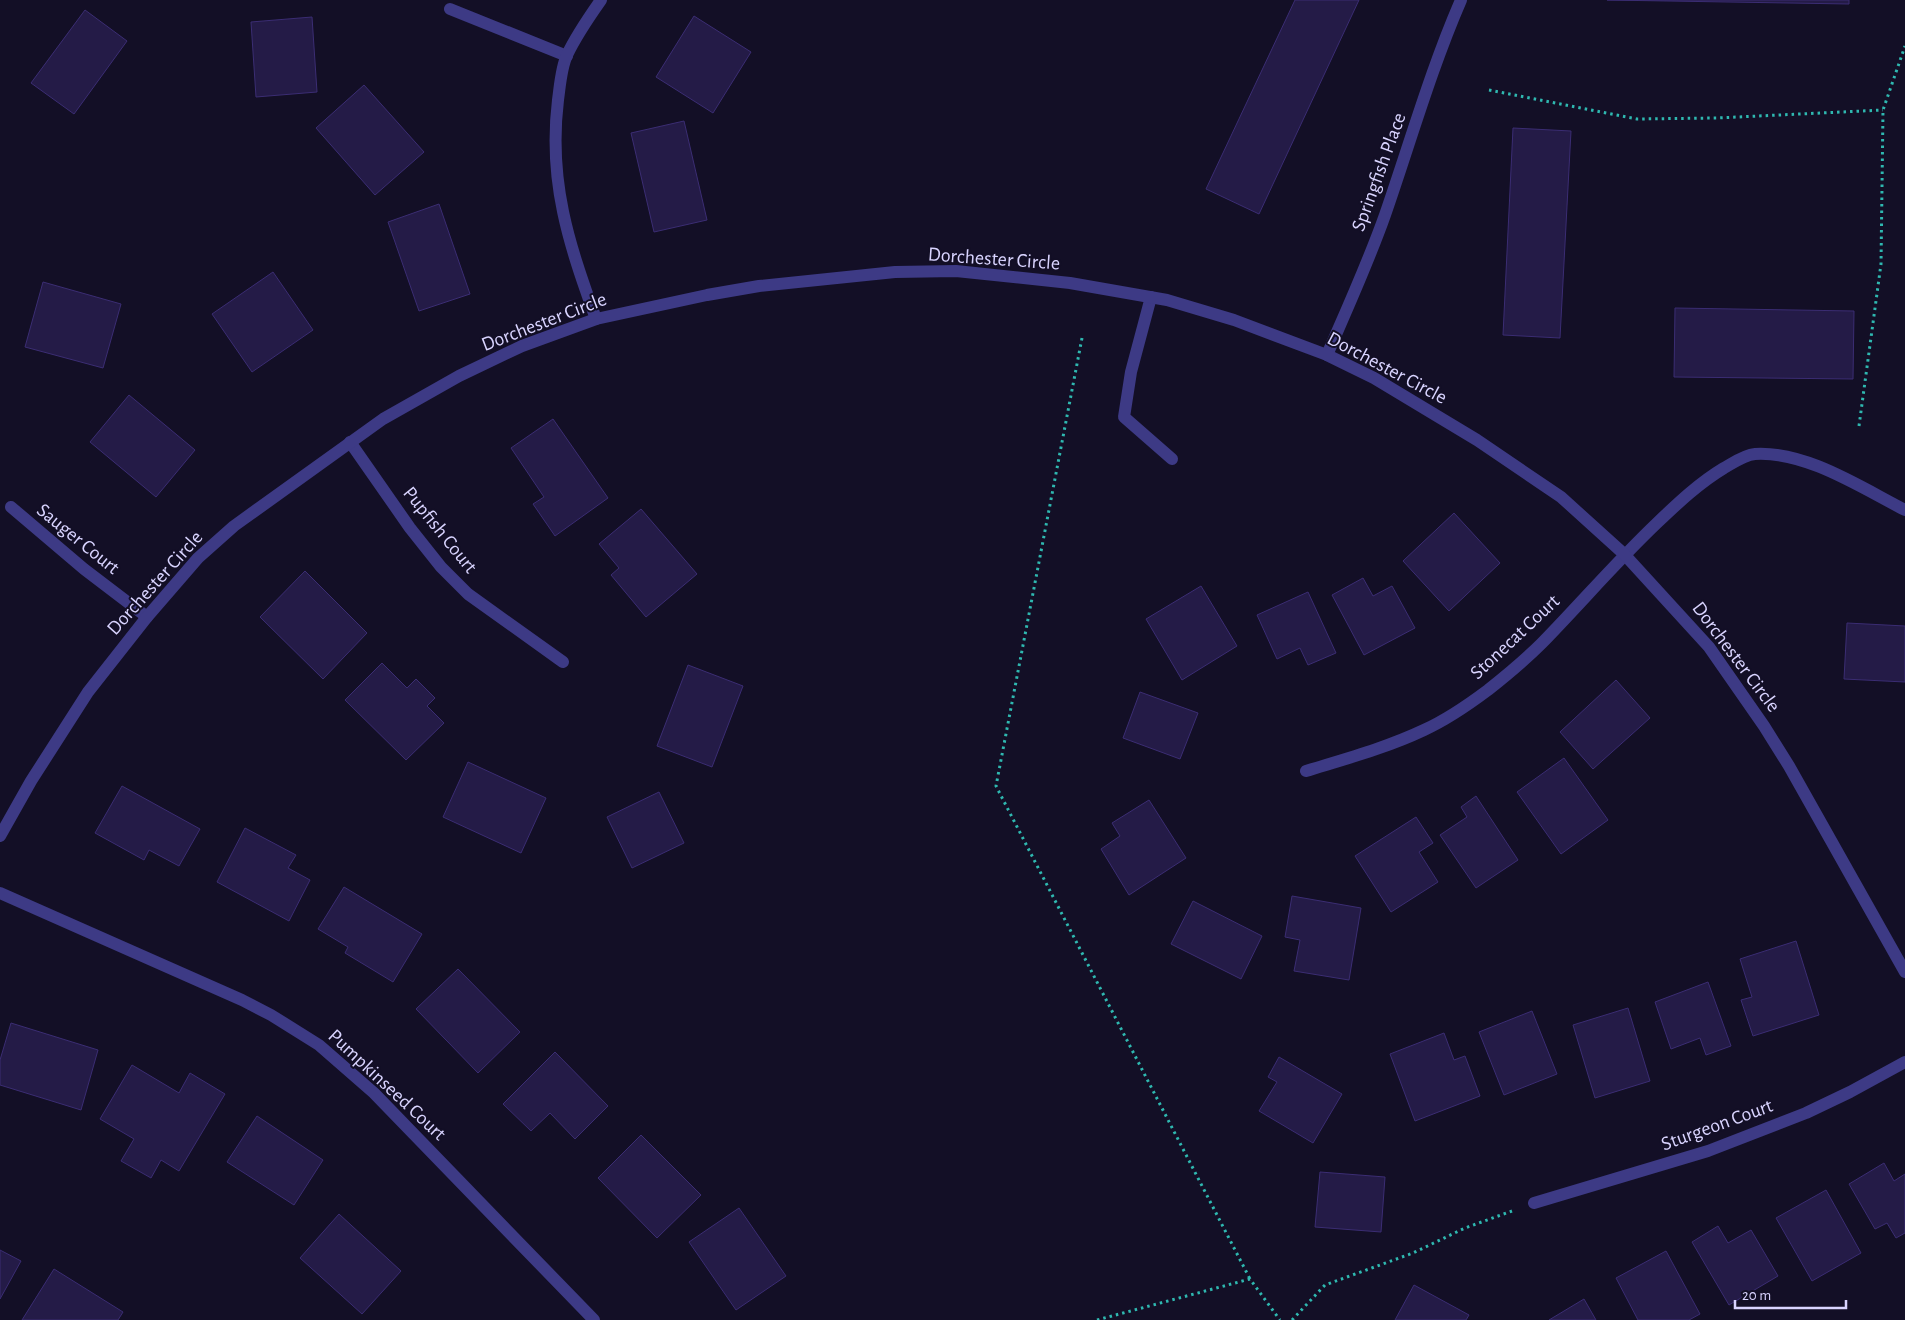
<svg xmlns="http://www.w3.org/2000/svg" width="1905" height="1320" viewBox="0 0 1905 1320" font-family="'Alegreya Sans',sans-serif">
  <style>
    .building { fill: #241b47; stroke: #3b2d73 }
    .lines { fill: none; stroke-linecap: round; stroke-linejoin: round }
    .path { stroke: #2fb8b0; stroke-width: 3; stroke-dasharray: 2.5 4; stroke-linecap: butt }
    .lane { stroke: #3d3a85; stroke-width: 12 }
    .street { stroke: #3d3a85; stroke-width: 12 }
    .labels { text-anchor: middle; dominant-baseline: central; stroke-width: 4; stroke-linejoin: round; paint-order: stroke }
    .street-label { font-size: 20px; fill: #d9d4ff; stroke: #130f26 }
  </style>
  <rect width="100%" height="100%" fill="#130f26"/>
  <g class="building">
    <polygon points="1295,0 1359,0 1259,214 1206,189"/>
    <polygon points="1607,0 1849,0 1849,4"/>
    <polygon points="85,10 127,41 74,114 31,83"/>
    <polygon points="694,16 751,52 713,113 656,77"/>
    <polygon points="312,17 317,92 256,97 251,22"/>
    <polygon points="364,85 424,152 375,195 316,128"/>
    <polygon points="684,121 707,220 654,232 631,133"/>
    <polygon points="1513,128 1571,131 1560,338 1503,335"/>
    <polygon points="439,204 470,294 419,311 388,222"/>
    <polygon points="273,272 313,330 252,372 212,314"/>
    <polygon points="43,282 121,304 103,368 25,347"/>
    <polygon points="1675,308 1854,311 1853,379 1674,377"/>
    <polygon points="129,395 195,450 156,497 90,442"/>
    <polygon points="553,419 608,498 555,536 533,504 544,497 511,448"/>
    <polygon points="641,509 697,574 646,617 611,575 619,568 599,544"/>
    <polygon points="1454,513 1500,563 1449,611 1403,561"/>
    <polygon points="305,571 367,633 323,679 260,617"/>
    <polygon points="1363,578 1373,596 1392,586 1415,628 1364,655 1332,595"/>
    <polygon points="1201,586 1237,646 1182,680 1146,619"/>
    <polygon points="1308,592 1336,653 1308,665 1300,648 1277,659 1257,615"/>
    <polygon points="1847,623 1905,626 1905,682 1844,679"/>
    <polygon points="382,663 407,688 416,679 435,698 427,706 444,723 406,760 345,700"/>
    <polygon points="688,665 743,686 712,767 657,746"/>
    <polygon points="1616,680 1650,718 1593,769 1560,732"/>
    <polygon points="1140,692 1198,713 1180,759 1123,738"/>
    <polygon points="1564,758 1608,820 1561,854 1517,792"/>
    <polygon points="468,762 546,798 521,853 443,817"/>
    <polygon points="122,786 200,829 179,866 149,850 144,860 95,833"/>
    <polygon points="659,792 684,843 632,868 607,817"/>
    <polygon points="1476,796 1518,860 1476,888 1440,835 1467,817 1461,807"/>
    <polygon points="1149,800 1186,858 1129,895 1101,849 1120,836 1112,823"/>
    <polygon points="1416,817 1433,843 1419,852 1438,882 1391,912 1355,856"/>
    <polygon points="245,828 296,855 288,868 310,880 289,921 217,882"/>
    <polygon points="344,887 422,934 393,982 345,953 348,947 318,929"/>
    <polygon points="1292,896 1361,908 1349,980 1294,971 1300,940 1285,937"/>
    <polygon points="1193,901 1262,936 1241,979 1171,944"/>
    <polygon points="1796,941 1819,1015 1753,1036 1741,1000 1752,997 1740,959"/>
    <polygon points="458,969 520,1032 478,1073 416,1009"/>
    <polygon points="1708,982 1731,1046 1706,1055 1700,1038 1671,1049 1655,1002"/>
    <polygon points="1628,1008 1650,1081 1595,1098 1573,1025"/>
    <polygon points="1532,1011 1557,1074 1504,1095 1479,1032"/>
    <polygon points="11,1023 98,1050 81,1110 0,1085 0,1060"/>
    <polygon points="1444,1033 1454,1060 1465,1056 1480,1096 1415,1121 1390,1054"/>
    <polygon points="555,1052 608,1106 575,1139 550,1113 531,1131 503,1104"/>
    <polygon points="1279,1057 1342,1094 1313,1143 1259,1111 1277,1082 1268,1077"/>
    <polygon points="132,1065 179,1093 190,1073 225,1094 179,1171 161,1160 151,1178 121,1161 134,1139 100,1119"/>
    <polygon points="257,1116 323,1160 294,1205 227,1162"/>
    <polygon points="641,1135 701,1195 657,1238 598,1178"/>
    <polygon points="1884,1163 1894,1181 1905,1174 1905,1233 1896,1238 1887,1223 1875,1229 1849,1184"/>
    <polygon points="1320,1172 1385,1177 1381,1232 1315,1227"/>
    <polygon points="1826,1190 1861,1253 1812,1281 1776,1218"/>
    <polygon points="739,1208 786,1276 736,1310 689,1242"/>
    <polygon points="339,1214 401,1271 362,1314 300,1258"/>
    <polygon points="1718,1226 1728,1243 1751,1230 1778,1276 1729,1305 1692,1242"/>
    <polygon points="0,1250 21,1261 0,1299"/>
    <polygon points="1666,1251 1700,1314 1689,1320 1638,1320 1616,1278"/>
    <polygon points="54,1269 123,1312 118,1320 22,1320"/>
    <polygon points="1414,1285 1469,1315 1466,1320 1395,1320"/>
    <polygon points="1584,1299 1596,1320 1549,1320"/>
  </g>
  <g class="lines">
    <g class="path">
      <polyline points="1489,90 1637,119 1717,118 1883,110"/>
      <polyline points="1082,338 996,786 1250,1279"/>
      <polyline points="1859,426 1881,264 1883,110 1905,46"/>
      <polyline points="1097,1320 1250,1279 1280,1320"/>
      <polyline points="1292,1320 1325,1285 1413,1253 1465,1228 1512,1211"/>
    </g>
    <polyline class="lane" points="1151,297 1131,372 1124,417 1172,459"/>
    <g class="street">
      <polyline points="450,9 567,56"/>
      <path d="M 596,319 C 569,244 548,182 558,100 C 560,86 561,68 567,55 C 576,36 589,17 601,0"/>
      <path d="M 1327,355 C 1347,309 1368,263 1385,215 C 1410,143 1431,69 1461,0"/>
      <polyline points="350,442 410,528 441,567 468,594 563,662"/>
      <polyline points="11,507 84,569 147,617"/>
      <path d="M 1306,771 C 1345,759 1386,748 1424,730 C 1446,720 1468,705 1488,690 C 1507,675 1525,660 1542,643 C 1581,603 1617,561 1657,523 C 1678,503 1699,483 1724,468 C 1733,463 1744,455 1755,454 C 1806,451 1860,487 1905,510"/>
      <polyline points="0,836 31,781 88,692 147,617 198,558 234,526 383,419 459,376 522,346 596,319 707,295 759,286 895,272 956,271 1070,283 1167,300 1234,320 1327,355 1374,378 1477,440 1561,497 1624,554 1709,647 1764,726 1789,766 1905,972"/>
      <polyline points="0,893 242,1000 271,1015 319,1045 374,1093 594,1320"/>
      <polyline points="1534,1203 1708,1151 1806,1113 1850,1092 1905,1062"/>
    </g>
  </g>
  <g class="labels">
    <g class="street-label">
      <text transform="translate(1379 172) rotate(-70)">Springfish Place</text>
      <text transform="translate(994 259) rotate(4)">Dorchester Circle</text>
      <text transform="translate(544 322) rotate(-21)">Dorchester Circle</text>
      <text transform="translate(1387 368) rotate(28)">Dorchester Circle</text>
      <text transform="translate(440 530) rotate(51)">Pupfish Court</text>
      <text transform="translate(78 539) rotate(39)">Sauger Court</text>
      <text transform="translate(155 583) rotate(-48)">Dorchester Circle</text>
      <text transform="translate(1515 637) rotate(-43)">Stonecat Court</text>
      <text transform="translate(1736 657) rotate(53)">Dorchester Circle</text>
      <text transform="translate(387 1085) rotate(43)">Pumpkinseed Court</text>
      <text transform="translate(1717 1125) rotate(-20)">Sturgeon Court</text>
    </g>
  </g>
  <path d="M1735 1300v8h111v-8" fill="none" stroke="#d9d4ff" stroke-width="2.5"/>
  <text x="1742" y="1300" font-size="15" fill="#d9d4ff" stroke="#130f26" stroke-width="4" paint-order="stroke">20 m</text>
</svg>
